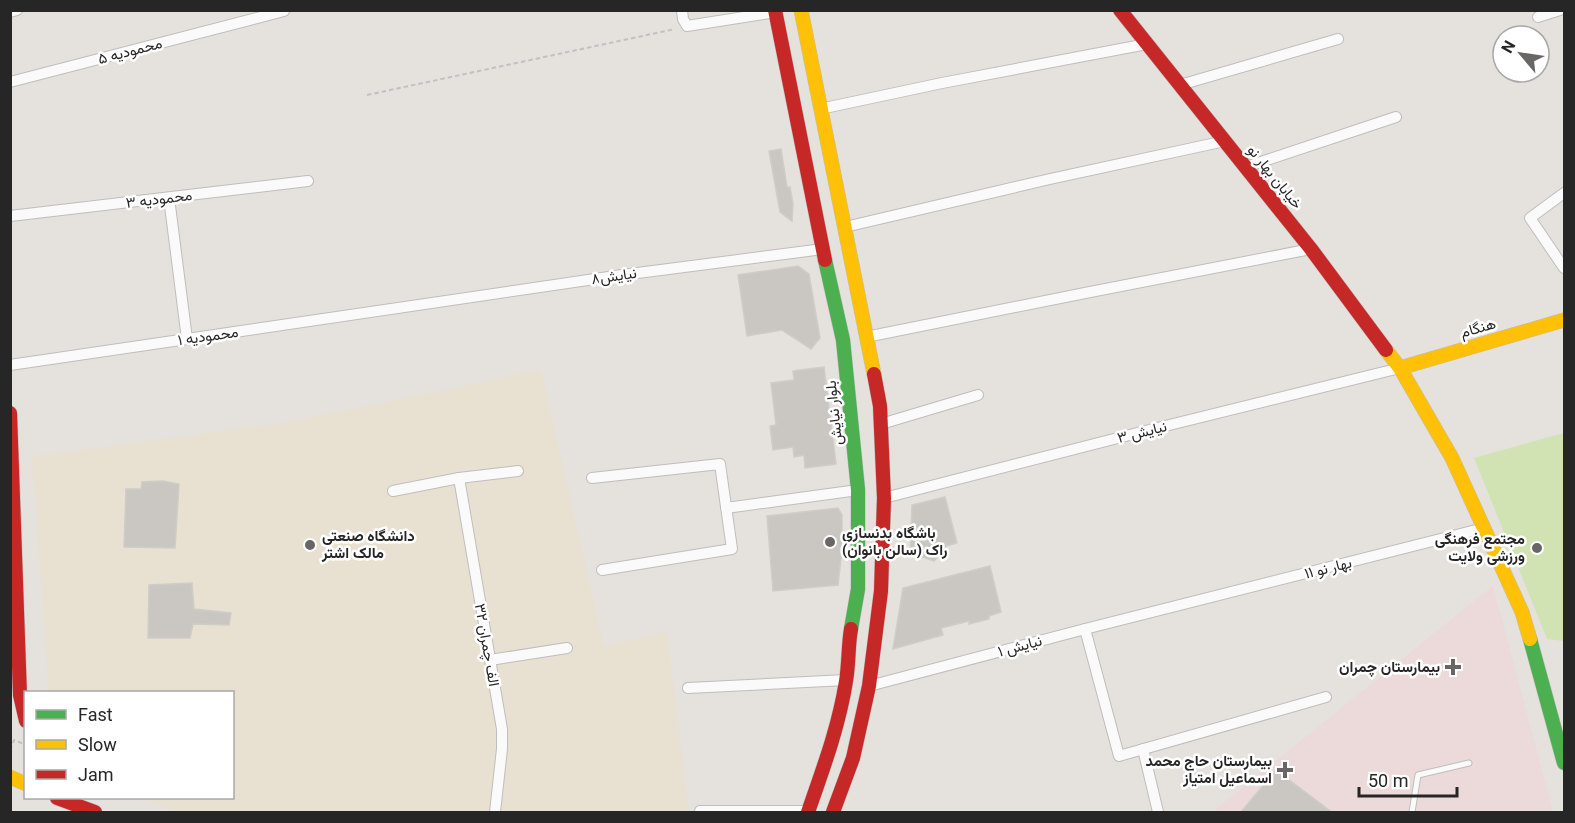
<svg xmlns="http://www.w3.org/2000/svg" width="1575" height="823" viewBox="0 0 1575 823" font-family="Roboto,Vazirmatn,sans-serif">
  <style>
    .education { fill: #e8e0d1 }
    .medical { fill: #ebdad9 }
    .pitch { fill: #d1e3b3 }
    .building { fill: #cac7c3; stroke: #cfcdc8; stroke-width: 1.5 }
    .lines { fill: none; stroke-linecap: round; stroke-linejoin: round }
    .lane-casing { stroke: #bfbdbd; stroke-width: 7 }
    .street-casing { stroke: #bfbdbd; stroke-width: 12 }
    .fast-casing { stroke: #bfbdbd; stroke-width: 15 }
    .slow-casing { stroke: #bfbdbd; stroke-width: 15 }
    .jam-casing { stroke: #bfbdbd; stroke-width: 15 }
    .path { stroke: #c2c1c0; stroke-width: 2; stroke-dasharray: 4.5 3; stroke-linecap: butt }
    .lane { stroke: #fbfafa; stroke-width: 5 }
    .street { stroke: #fbfafa; stroke-width: 10 }
    .fast { stroke: #4caf50; stroke-width: 14 }
    .slow { stroke: #ffc107; stroke-width: 14 }
    .jam { stroke: #c62828; stroke-width: 14 }
    .poi-dot { fill: #696766; stroke: #fff; stroke-width: 2 }
    .labels { text-anchor: middle; dominant-baseline: central; stroke-width: 5; stroke-linejoin: round; paint-order: stroke }
    .street-label { font-size: 15px; fill: #262626; stroke: #fff }
    .poi-label { font-size: 15px; font-weight: bold; fill: #262626; stroke: #fff; text-anchor: end }
  </style>
  <rect width="100%" height="100%" fill="#e5e1dc"/>
  <polygon class="education" points="541,370 604,647 667,632 689,812 178,812 141,798 232,798 232,692 49,692 32,457 290,422"/>
  <polygon class="medical" points="1493,586 1553,812 1216,812 1217,808"/>
  <polygon class="pitch" points="1564,433 1564,641 1547,639 1474,458"/>
  <g class="building">
    <polygon points="781,149 787,187 790,187 793,204 792,221 780,212 769,151"/>
    <polygon points="798,266 809,274 820,338 811,349 782,330 747,336 738,275"/>
    <polygon points="824,367 836,464 805,468 804,455 794,457 793,447 773,450 770,426 776,425 771,383 794,380 793,371"/>
    <polygon points="163,481 179,484 175,548 124,547 126,489 141,489 142,482"/>
    <polygon points="945,497 957,543 946,546 934,561 915,554 910,555 912,505"/>
    <polygon points="838,508 842,515 842,549 838,585 773,591 767,516"/>
    <polygon points="990,566 1001,612 989,616 989,619 969,624 969,621 941,628 943,635 893,649 903,588"/>
    <polygon points="192,583 194,609 231,613 229,625 193,624 190,638 148,638 149,585"/>
    <polygon points="1276,770 1333,813 1240,813"/>
  </g>
  <g class="lines">
    <defs>
      <polyline id="lane" points="1412,812 1418,775 1469,763"/>
      <g id="street">
        <polyline points="682,10 683,19 687,26 776,12"/>
        <polyline points="10,12 17,10"/>
        <polyline points="1538,17 1560,10"/>
        <polyline points="10,82 284,11"/>
        <polyline points="1180,85 1338,39"/>
        <polyline points="820,109 942,83 1147,44"/>
        <polyline points="1246,167 1396,117"/>
        <polyline points="1564,193 1530,218 1564,268"/>
        <polyline points="169,198 187,339"/>
        <polyline points="10,216 308,181"/>
        <polyline points="845,227 1050,179 1225,141"/>
        <polyline points="866,337 1085,293 1311,249"/>
        <polyline points="10,365 622,275 823,249"/>
        <polyline points="881,424 978,395"/>
        <polyline points="459,478 502,729 502,749 495,812"/>
        <polyline points="592,478 720,464 732,549 602,570"/>
        <polyline points="393,491 459,478 518,471"/>
        <polyline points="884,498 1149,430 1400,368"/>
        <polyline points="726,508 858,490"/>
        <polyline points="1085,629 1119,756 1326,697"/>
        <polyline points="490,660 567,648"/>
        <polyline points="869,686 1085,629 1484,528"/>
        <polyline points="688,688 846,680"/>
        <polyline points="1143,749 1158,812"/>
        <polyline points="700,811 809,811"/>
      </g>
      <g id="fast">
        <polyline points="825,260 843,340 858,490 858,589 851,629"/>
        <polyline points="1530,639 1564,763"/>
      </g>
      <g id="slow">
        <polyline points="801,10 874,374"/>
        <polyline points="1386,350 1400,368 1452,458 1522,612 1530,639"/>
        <polyline points="1400,368 1564,320"/>
        <polyline points="10,777 26,784"/>
      </g>
      <g id="jam">
        <polyline points="775,10 825,260"/>
        <polyline points="1120,10 1311,249 1386,350"/>
        <polyline points="10,413 20,695 26,721"/>
        <polyline points="57,798 95,812"/>
        <path d="M 808,812 C 823,769 839,726 846,681 C 849,664 848,646 851,629"/>
        <polyline points="833,812 853,758 869,686 881,591 884,498 880,406 874,374"/>
      </g>
    </defs>
    <use href="#lane" class="lane-casing"/>
    <use href="#street" class="street-casing"/>
    <use href="#fast" class="fast-casing"/>
    <use href="#slow" class="slow-casing"/>
    <use href="#jam" class="jam-casing"/>
    <g class="path">
      <polyline points="367,95 675,29"/>
      <polyline points="10,750 14,740 26,745"/>
    </g>
    <use href="#lane" class="lane"/>
    <use href="#street" class="street"/>
    <use href="#fast" class="fast"/>
    <use href="#slow" class="slow"/>
    <use href="#jam" class="jam"/>
  </g>
  <g class="poi-dot">
    <circle cx="830" cy="542" r="6"/>
    <circle cx="310" cy="545" r="6"/>
    <circle cx="1537" cy="548" r="6"/>
    <path d="M1450 658h6v6h6v6h-6v6h-6v-6h-6v-6h6z"/>
    <path d="M1282 761h6v6h6v6h-6v6h-6v-6h-6v-6h6z"/>
  </g>
  <g class="labels">
    <g class="street-label">
      <text transform="translate(130 51) rotate(-15)">۵ محمودیه</text>
      <text transform="translate(1275 177) rotate(51)">خیابان بهار نو</text>
      <text transform="translate(159 199) rotate(-7)">۳ محمودیه</text>
      <text transform="translate(614 276) rotate(-8)">نیایش۸</text>
      <text transform="translate(1478 328) rotate(-16)">هنگام</text>
      <text transform="translate(208 336) rotate(-8)">۱ محمودیه</text>
      <text transform="translate(834 413) rotate(-96)">بلوار نیایش</text>
      <text transform="translate(1142 432) rotate(-14)">نیایش ۳</text>
      <text transform="translate(1328 568) rotate(-14)">۱۱ بهار نو</text>
      <text transform="translate(487 645) rotate(80)">۳۲ الف چمران</text>
      <text transform="translate(1020 646) rotate(-15)">نیایش ۱</text>
    </g>
    <g class="poi-label">
      <text x="842" y="533" text-anchor="start">باشگاه بدنسازی<tspan x="842" dy="17">راک (سالن بانوان)</tspan></text>
      <text x="322" y="536" text-anchor="start">دانشگاه صنعتی<tspan x="322" dy="17">مالک اشتر</tspan></text>
      <text x="1525" y="539">مجتمع فرهنگی<tspan x="1525" dy="17">ورزشی ولایت</tspan></text>
      <text x="1440" y="667">بیمارستان چمران</text>
      <text x="1272" y="761">بیمارستان حاج محمد<tspan x="1272" dy="17">اسماعیل امتیاز</tspan></text>
    </g>
  </g>
  <rect width="1575" height="823" fill="none" stroke="#262626" stroke-width="24"/>
  <rect x="24" y="691" width="210" height="108" fill="#ffffff" stroke="#a8a8a8" stroke-width="1.5"/>
  <rect x="36" y="710" width="30" height="9" fill="#4caf50" stroke="#a8a8a8" stroke-width="1.5"/>
  <text x="78" y="721" font-size="18" fill="#262626">Fast</text>
  <rect x="36" y="740" width="30" height="9" fill="#ffc107" stroke="#a8a8a8" stroke-width="1.5"/>
  <text x="78" y="751" font-size="18" fill="#262626">Slow</text>
  <rect x="36" y="770" width="30" height="9" fill="#c62828" stroke="#a8a8a8" stroke-width="1.5"/>
  <text x="78" y="781" font-size="18" fill="#262626">Jam</text>
  <g transform="translate(1521 54) rotate(299)"><circle r="28" fill="#ffffff" stroke="#a8a8a8" stroke-width="1.5"/>
  <path d="M0-4.5L10 22L0 15L-10 22Z" fill="#696766"/>
  <text y="-9" font-size="16" font-weight="bold" text-anchor="middle" fill="#262626">N</text>
  </g>
  <path d="M1359 787v9h98v-9" fill="none" stroke="#262626" stroke-width="3"/>
  <text x="1368" y="787" font-size="18" fill="#262626" stroke="#ffffff" stroke-width="4.5" paint-order="stroke">50 m</text>
</svg>
